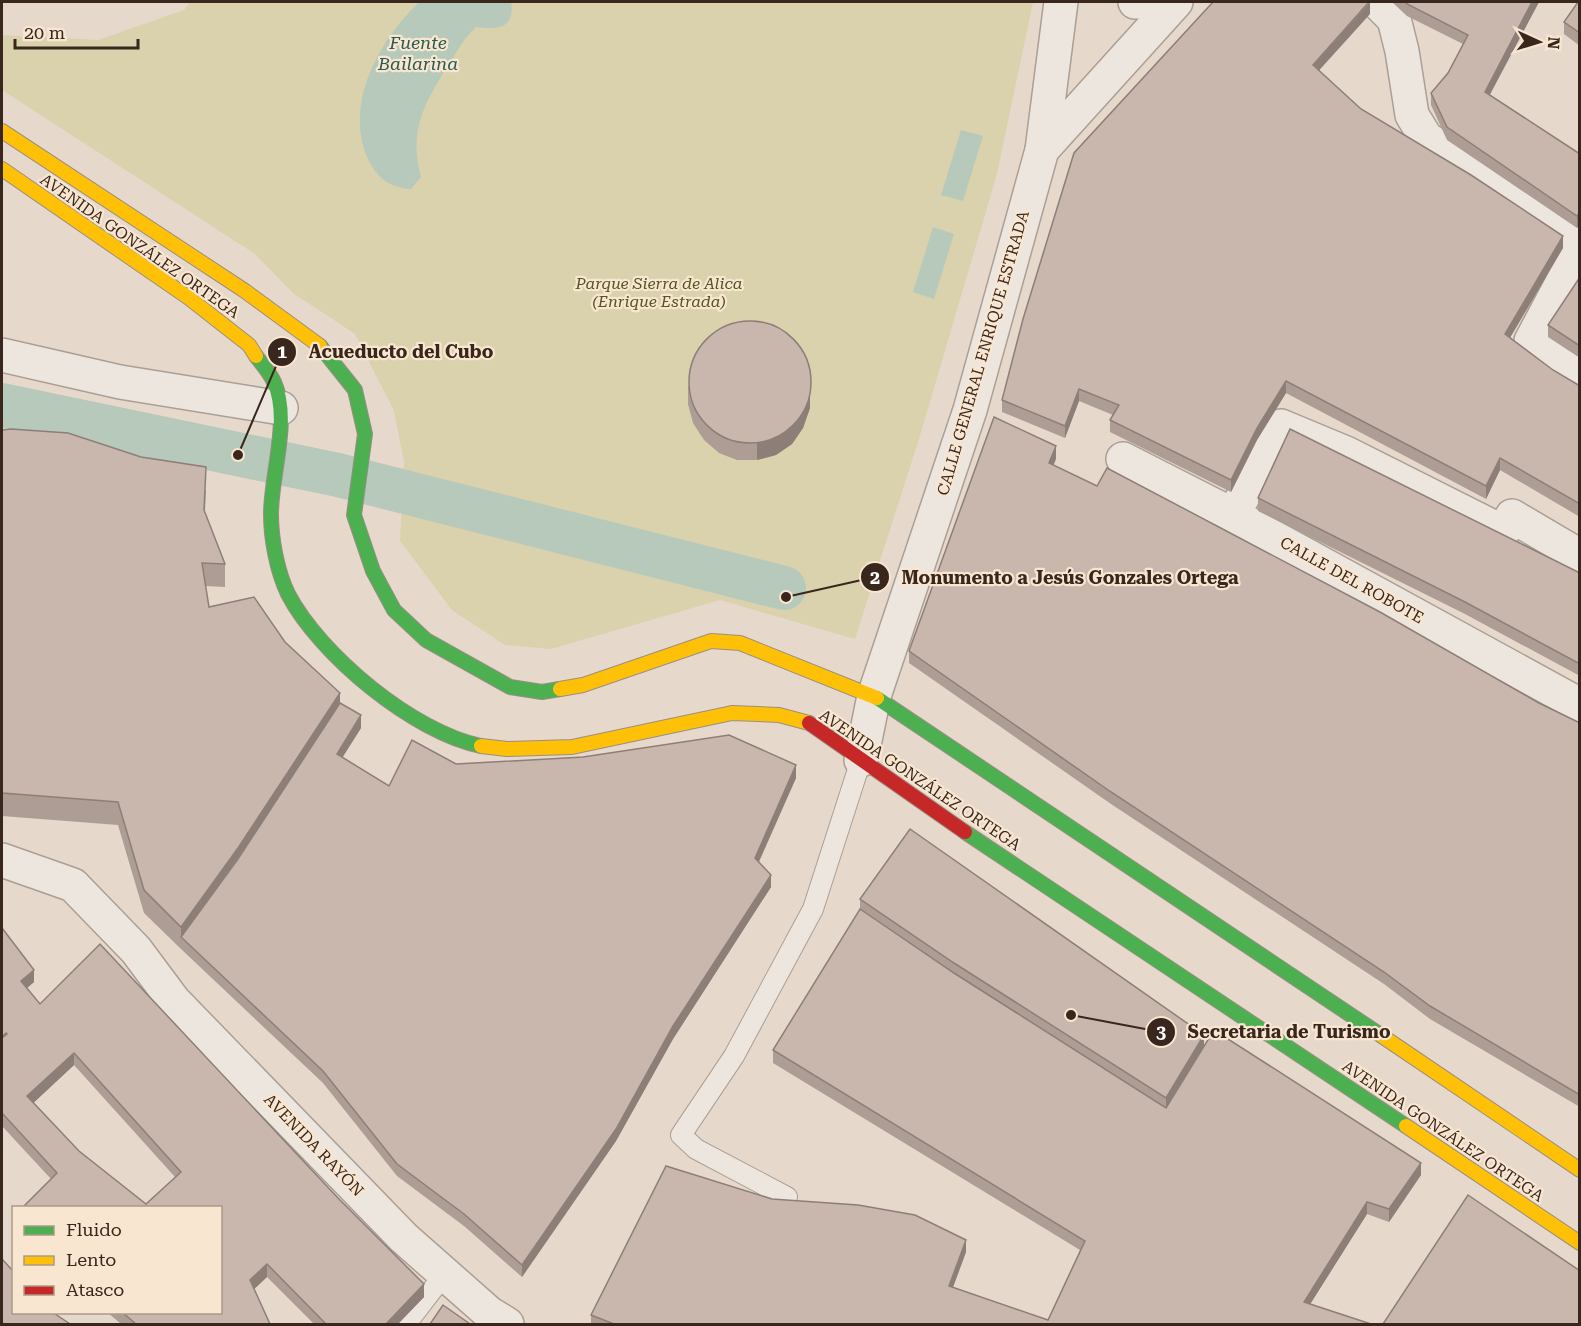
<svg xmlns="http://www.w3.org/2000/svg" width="1581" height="1326" viewBox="0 0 1581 1326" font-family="'Roboto Serif',serif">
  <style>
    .green { fill: #d9d2ac }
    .water { fill: #b7c9bb }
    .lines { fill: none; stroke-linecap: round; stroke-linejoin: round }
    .canal { stroke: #b7c9bb; stroke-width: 44 }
    .lane-casing { stroke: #ab9f95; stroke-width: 22 }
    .street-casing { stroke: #ab9f95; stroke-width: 36 }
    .fast-casing { stroke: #9a8e85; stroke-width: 16 }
    .slow-casing { stroke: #9a8e85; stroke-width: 16 }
    .jam-casing { stroke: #9a8e85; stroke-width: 16 }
    .lane { stroke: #ede6de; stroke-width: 20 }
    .street { stroke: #ede6de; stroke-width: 33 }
    .fast { stroke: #4caf50; stroke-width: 14 }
    .slow { stroke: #ffc107; stroke-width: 14 }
    .jam { stroke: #c62828; stroke-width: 14 }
    .wall { fill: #ad9d94; fill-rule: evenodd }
    .shaded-wall { fill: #8d7f78 }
    .building { fill: #c9b6ac; stroke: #8d7f78; stroke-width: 1.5; fill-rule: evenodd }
    .labels { text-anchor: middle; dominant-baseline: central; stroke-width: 4.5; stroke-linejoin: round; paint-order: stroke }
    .street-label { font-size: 16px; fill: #39261c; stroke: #f8e6d0 }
    .park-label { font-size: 16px; font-style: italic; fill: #525721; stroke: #f8e6d0 }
    .water-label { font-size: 18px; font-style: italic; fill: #2a5a50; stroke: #f8e6d0 }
    .leader { fill: none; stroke: #39261c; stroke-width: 2 }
    .callout-dot { fill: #39261c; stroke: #f8e6d0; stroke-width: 2 }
    .mark-label { font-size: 18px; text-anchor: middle; font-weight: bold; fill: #fff }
    .callout-label { font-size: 18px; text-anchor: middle; font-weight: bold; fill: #39261c; stroke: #f8e6d0; stroke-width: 4.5; stroke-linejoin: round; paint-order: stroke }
  </style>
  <rect width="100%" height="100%" fill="#e6d9cb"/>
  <polygon class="green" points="190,2 1033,2 997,174 919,439 855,639 720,600 551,649 505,645 452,610 400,541 404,462 394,411 355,334 293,293 255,254 2,90 2,35 98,40 184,10"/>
  <g class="water">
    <path d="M 419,2 L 511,2 C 515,29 498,30 476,27 C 463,39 458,50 449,64 C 425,102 408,131 421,177 L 411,189 C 390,188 377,178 368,159 C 343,103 380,40 419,2 Z"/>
    <polygon points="961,130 983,136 963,201 941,195"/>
    <polygon points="933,227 954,234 934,299 913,292"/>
  </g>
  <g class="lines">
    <polyline class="canal" points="2,405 338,475 784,588"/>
    <defs>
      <g id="lane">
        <polyline points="787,1197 696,1149 681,1135 734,1056 813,909 861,760"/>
        <polyline points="406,1324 446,1272"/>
      </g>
      <g id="street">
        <polyline points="1135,2 1146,2"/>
        <polyline points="1377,2 1394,19 1402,51 1412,115 1426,138 1580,241"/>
        <polyline points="1042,150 1176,2"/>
        <polyline points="1580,249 1531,341 1580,376"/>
        <polyline points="2,355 120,382 281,408"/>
        <polyline points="1123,459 1233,515 1580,705"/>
        <polyline points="1233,515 1281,426 1346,453 1503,532 1512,516 1580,556"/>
        <polyline points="861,760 874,696 970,410 1042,150 1061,2"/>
        <polyline points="2,860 73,885 136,950 174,1001 404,1238 489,1313 507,1324"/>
      </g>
      <g id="fast">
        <polyline points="320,346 355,390 365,434 354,515 373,571 394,610 426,640 510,687 542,692 560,689"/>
        <path d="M 256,356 C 262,364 270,373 274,382 C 291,419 271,474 271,514 C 271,539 277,571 288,594 C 320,655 413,732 481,746"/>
        <polyline points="877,698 1382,1036"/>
        <polyline points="965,832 1406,1126"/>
      </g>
      <g id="slow">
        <polyline points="2,131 245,291 320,346"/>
        <polyline points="2,169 189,298 249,345 256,356"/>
        <polyline points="560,689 583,685 711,641 740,643 877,698"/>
        <polyline points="481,746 507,749 572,747 732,713 779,715 809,723"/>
        <polyline points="1382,1036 1580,1170"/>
        <polyline points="1406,1126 1580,1243"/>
      </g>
      <polyline id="jam" points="809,723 965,832"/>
    </defs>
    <use href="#lane" class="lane-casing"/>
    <use href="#street" class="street-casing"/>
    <use href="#fast" class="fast-casing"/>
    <use href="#slow" class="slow-casing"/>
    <use href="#jam" class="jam-casing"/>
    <use href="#lane" class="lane"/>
    <use href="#street" class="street"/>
    <use href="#fast" class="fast"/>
    <use href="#slow" class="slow"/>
    <use href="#jam" class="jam"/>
  </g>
  <g class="wall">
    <polygon points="1392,2 1539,2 1489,95 1580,154 1577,228 1447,140 1431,105 1431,93 1448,73 1463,44 1407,16"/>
    <polygon points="1580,2 1580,46 1564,34 1564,22"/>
    <polygon points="1370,14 1319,70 1361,109 1563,248 1510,338 1553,370 1580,386 1580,517 1500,470 1486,499 1286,393 1257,440 1231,492 1110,432 1110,420 1113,415 1079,401 1065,438 1002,412 1002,400"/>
    <polygon points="1580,277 1580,358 1548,337 1548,325"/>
    <polygon points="688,386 810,408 803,428 792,444 776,455 757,460 737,460 719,453 704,440 693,423 688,404"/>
    <polygon points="2,430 206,490 205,512 225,564 225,587 205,586 209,607 285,642 340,703 361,728 342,758 389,786 456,764 796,778 759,862 771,887 673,1039 616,1141 522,1277 464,1226 397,1176 323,1083 181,949 144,913 118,825 2,816"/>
    <polygon points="1056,459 1053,465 1580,723 1580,1107 1430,1019 1384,984 1111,804 909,663 909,651"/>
    <polygon points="1258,498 1580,573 1580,676 1465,614 1258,511"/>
    <polygon points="860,899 1204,1046 1421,1175 1389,1222 1367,1214 1310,1304 1371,1324 591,1324 591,1315 772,1199 966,1252 953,1287 1048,1320 1080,1250 773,1063 773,1050 860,909"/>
    <path d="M 2,928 L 34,982 L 27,988 L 40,1004 L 424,1297 L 398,1324 L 314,1324 L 267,1277 L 254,1289 L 270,1324 L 121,1324 L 107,1312 L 220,1312 L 22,1208 L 51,1179 L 2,1126 ZM 74,1065 L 175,1177 L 146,1204 L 79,1151 L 33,1103 Z"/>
  </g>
  <g class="shaded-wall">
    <polygon points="1370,2 1370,14 1313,77 1313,65"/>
    <polygon points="1532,2 1539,2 1485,104 1485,92"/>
    <polygon points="1580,212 1580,224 1577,228 1577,216"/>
    <polygon points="1563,236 1563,248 1505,346 1505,334"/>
    <polygon points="1286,381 1286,393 1257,440 1231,492 1231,480 1257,428"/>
    <polygon points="1079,389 1079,401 1065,438 1065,426"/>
    <polygon points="810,391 810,408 803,428 792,444 776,455 757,460 757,443"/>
    <polygon points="1056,446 1056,459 1049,476 1049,463"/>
    <polygon points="1500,458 1500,470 1486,499 1486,486"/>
    <polygon points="340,693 340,716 181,937 181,949 181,927"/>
    <polygon points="361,715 361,728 337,766 337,754"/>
    <polygon points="796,765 796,778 755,870 755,858"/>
    <polygon points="771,875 771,887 673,1039 616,1141 522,1277 522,1265 673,1026"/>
    <polygon points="34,970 34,982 21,993 21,981"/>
    <polygon points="1204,1035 1204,1058 1166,1121 1166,1098"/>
    <polygon points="74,1053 74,1065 27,1109 27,1096"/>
    <polygon points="1421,1163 1421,1175 1389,1222 1389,1209"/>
    <polygon points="1367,1202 1367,1214 1304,1314 1304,1302"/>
    <polygon points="966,1240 966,1252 949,1298 949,1286"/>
    <polygon points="267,1264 267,1277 250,1293 250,1280"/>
    <polygon points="424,1284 424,1297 398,1324 386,1324"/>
  </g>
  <g class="building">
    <polygon points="1213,2 1369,2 1313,65 1361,109 1471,175 1563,236 1505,334 1553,370 1580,386 1580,504 1500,458 1486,486 1286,381 1257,428 1231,480 1110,420 1119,405 1079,389 1065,426 1002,400 1023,319 1074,153"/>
    <polygon points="1405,2 1532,2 1485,92 1580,154 1580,212 1577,216 1447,127 1431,93 1448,73 1468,35 1407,4"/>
    <polygon points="1578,2 1580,2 1580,33 1564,22"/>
    <polygon points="1580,277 1580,346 1548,325"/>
    <circle cx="750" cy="382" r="61"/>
    <polygon points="994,417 1056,446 1049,463 1097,486 1107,468 1380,612 1539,703 1580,723 1580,1095 1430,1006 1384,972 1111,792 909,651"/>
    <polygon points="11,429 68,433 141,457 206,467 204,510 225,564 202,563 209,607 254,597 285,642 340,693 238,848 181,927 144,890 118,802 2,793 2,430"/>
    <polygon points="1290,429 1580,573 1580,664 1465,602 1258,498"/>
    <polygon points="340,703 361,715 337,754 389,786 412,740 456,764 583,757 729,735 796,765 755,858 771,875 673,1026 616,1129 522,1265 464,1214 397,1164 323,1071 181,937 238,859"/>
    <polygon points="910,829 1204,1035 1166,1098 954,963 860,899"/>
    <polygon points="860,909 954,973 1166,1108 1214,1030 1421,1163 1389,1209 1367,1202 1304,1302 1371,1324 614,1324 591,1315 666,1166 772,1199 858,1205 915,1215 966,1240 949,1286 1048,1320 1085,1241 773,1050"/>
    <path d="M 2,928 L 34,970 L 21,981 L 40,1004 L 100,944 L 338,1198 L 424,1284 L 386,1324 L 326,1324 L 267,1264 L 250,1280 L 270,1324 L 136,1324 L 122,1312 L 220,1312 L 220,1208 L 22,1208 L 57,1173 L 2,1113 L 2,1038 L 7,1034 L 6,1033 L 2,1037 ZM 74,1053 L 181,1172 L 146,1204 L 79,1151 L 27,1096 Z"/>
    <polygon points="1468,1195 1580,1271 1580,1324 1383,1324"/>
    <polygon points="2,1259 14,1272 14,1312 52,1312 70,1324 2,1324"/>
    <polygon points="443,1305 470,1324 430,1324"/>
  </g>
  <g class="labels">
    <g class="street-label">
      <text transform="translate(140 246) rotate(35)">AVENIDA GONZÁLEZ ORTEGA</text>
      <text transform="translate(983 353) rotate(-74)">CALLE GENERAL ENRIQUE ESTRADA</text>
      <text transform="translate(1352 580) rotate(29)">CALLE DEL ROBOTE</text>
      <text transform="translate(920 780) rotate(34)">AVENIDA GONZÁLEZ ORTEGA</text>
      <text transform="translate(1443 1131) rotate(34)">AVENIDA GONZÁLEZ ORTEGA</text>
      <text transform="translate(314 1145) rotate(46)">AVENIDA RAYÓN</text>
    </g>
    <g class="park-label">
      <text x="659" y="283">Parque Sierra de Alica<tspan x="659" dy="18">(Enrique Estrada)</tspan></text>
    </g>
    <g class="water-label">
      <text x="418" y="42">Fuente<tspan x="418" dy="21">Bailarina</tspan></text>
    </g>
  </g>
  <path class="leader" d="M238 455L282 352M786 597L875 577M1071 1015L1161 1032"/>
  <g class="callout-dot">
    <circle cx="238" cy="455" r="6"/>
    <circle cx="786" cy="597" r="6"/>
    <circle cx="1071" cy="1015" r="6"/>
    <circle cx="282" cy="352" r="15"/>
    <circle cx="875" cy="577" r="15"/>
    <circle cx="1161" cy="1032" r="15"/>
  </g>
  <g class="mark-label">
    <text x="282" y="358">1</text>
    <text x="875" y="584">2</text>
    <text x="1161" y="1038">3</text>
  </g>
  <g class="callout-label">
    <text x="401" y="358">Acueducto del Cubo</text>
    <text x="1070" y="584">Monumento a Jesús Gonzales Ortega</text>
    <text x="1289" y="1038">Secretaria de Turismo</text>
  </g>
  <rect width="1581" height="1326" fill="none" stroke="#39261c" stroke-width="6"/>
  <rect x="12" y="1206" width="210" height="108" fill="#f8e6d0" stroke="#ac9988" stroke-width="1.5"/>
  <rect x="24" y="1226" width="30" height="9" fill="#4caf50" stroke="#ac9988" stroke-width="1.5"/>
  <text x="66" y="1236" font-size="18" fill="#39261c">Fluido</text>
  <rect x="24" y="1256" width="30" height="9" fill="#ffc107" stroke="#ac9988" stroke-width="1.5"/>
  <text x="66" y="1266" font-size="18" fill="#39261c">Lento</text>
  <rect x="24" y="1286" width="30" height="9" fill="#c62828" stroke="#ac9988" stroke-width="1.5"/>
  <text x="66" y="1296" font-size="18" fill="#39261c">Atasco</text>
  <g transform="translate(1539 42) rotate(94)" stroke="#f8e6d0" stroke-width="4.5" paint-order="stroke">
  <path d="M0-4.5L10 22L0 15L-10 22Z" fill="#39261c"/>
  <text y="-9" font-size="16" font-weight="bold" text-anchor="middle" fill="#39261c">N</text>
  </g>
  <path d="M15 39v9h123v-9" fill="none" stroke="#39261c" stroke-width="3"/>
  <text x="24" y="39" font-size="18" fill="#39261c" stroke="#f8e6d0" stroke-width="4.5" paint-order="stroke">20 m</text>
</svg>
